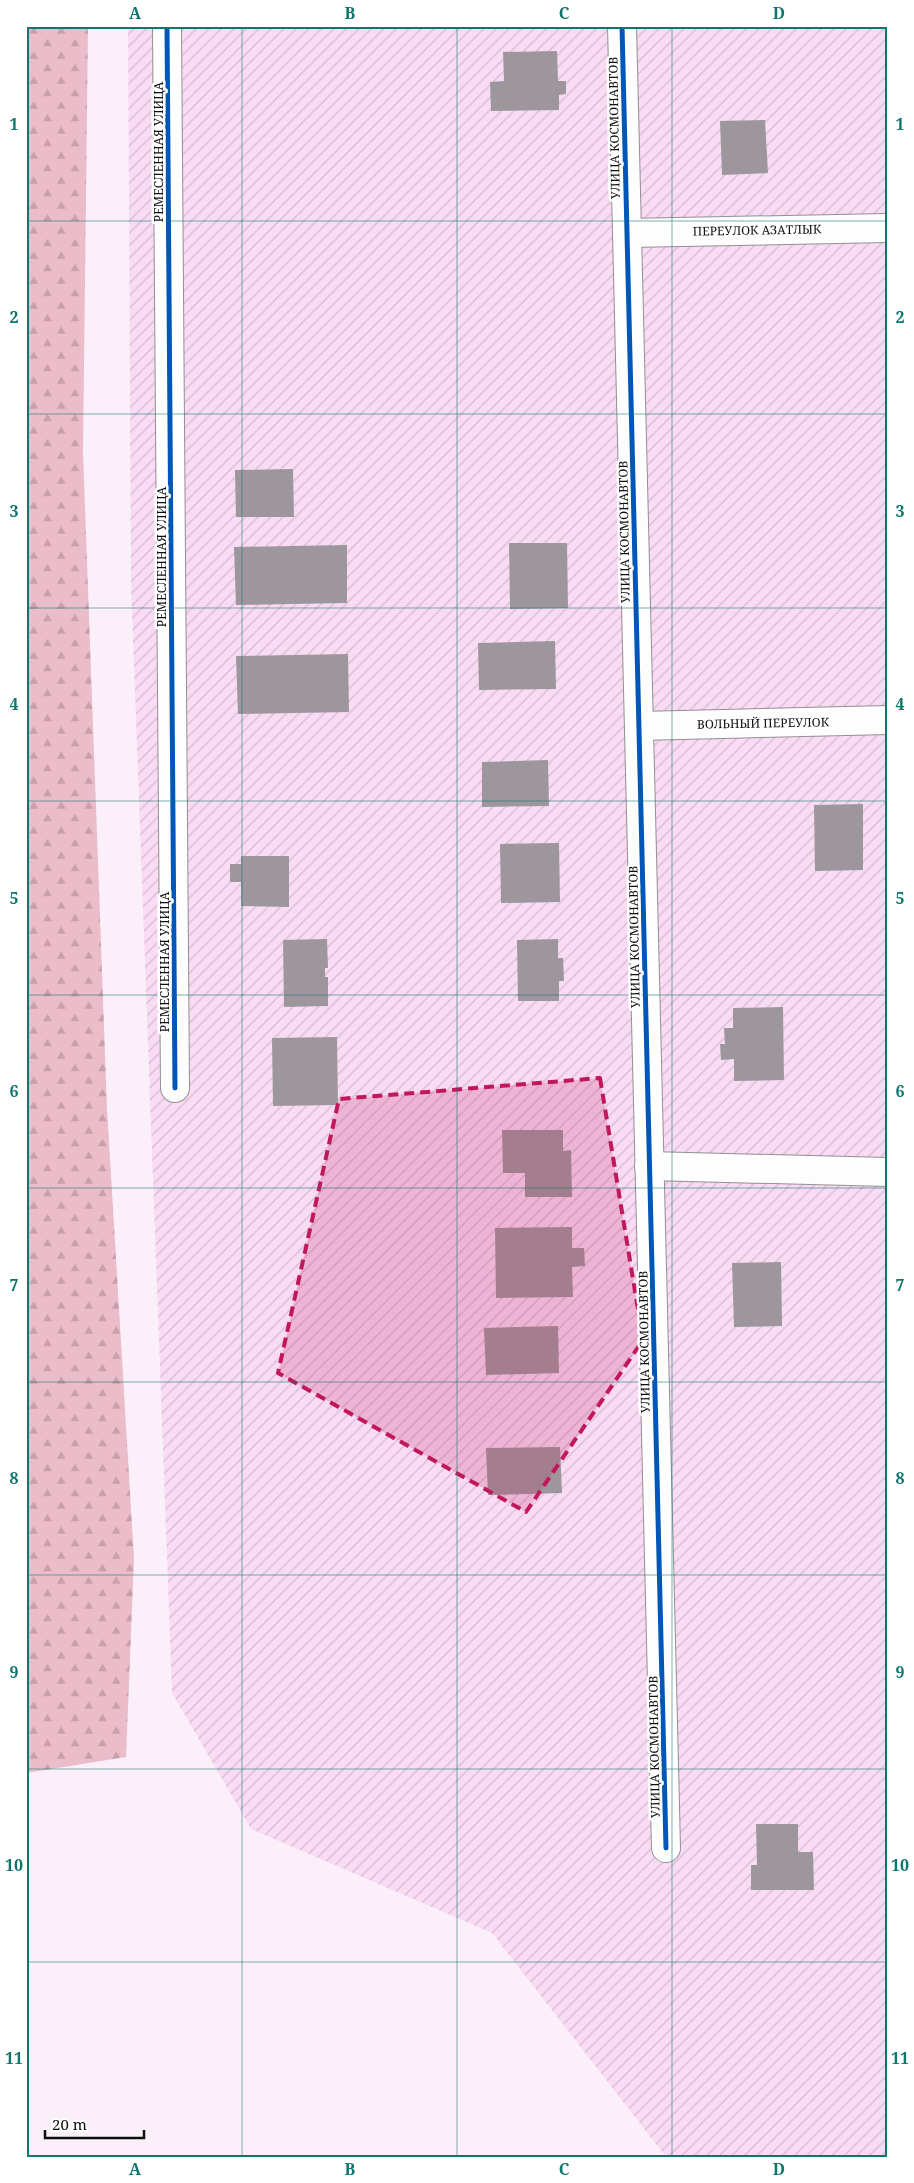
<svg xmlns="http://www.w3.org/2000/svg" width="914" height="2183" viewBox="0 0 914 2183" font-family="'Noto Serif',serif">
  <style>
    .farmland { fill: url(#farmland-furrows) }
    .forest { fill: url(#forest-firs) }
    .building { fill: #9d969d }
    .lines { fill: none; stroke-linecap: round; stroke-linejoin: round }
    .minor-casing { stroke: #948f94; stroke-width: 30 }
    .minor { stroke: #fefdfe; stroke-width: 28 }
    .cycleway-casing { stroke: #fff; stroke-width: 8 }
    .cycleway { stroke: #0057b8; stroke-width: 5 }
    .marked { fill: #c2185b; fill-opacity: 0.2; stroke: #c2185b; stroke-width: 4; stroke-dasharray: 10 6; stroke-linejoin: round }
    .grid { fill: none; stroke: #0f766e; stroke-width: 1; stroke-opacity: 0.55 }
    .labels { text-anchor: middle; dominant-baseline: central; stroke-width: 5; stroke-linejoin: round; paint-order: stroke }
    .street-label { font-size: 12px; fill: #0d0d0d; stroke: #fff }
    .neatline { fill: none; stroke: #0f766e; stroke-width: 2 }
    .grid-label { font-size: 16px; text-anchor: middle; font-weight: bold; fill: #0f766e }
  </style>
  <defs>
    <pattern id="farmland-furrows" width="10" height="10" patternUnits="userSpaceOnUse" patternTransform="scale(1.25)"><rect width="10" height="10" fill="#f9dbf4"/><path d="M-1 1l2-2M0 10L10 0M9 11l2-2" fill="none" stroke="#d4bbd0"/></pattern>
    <pattern id="forest-firs" width="22" height="20" patternUnits="userSpaceOnUse" patternTransform="scale(1.25)"><rect width="22" height="20" fill="#ebbcc9"/><path d="M5 1l3.5 6h-7zM16 11l3.5 6h-7z" fill="#c8a0ab"/></pattern>
  </defs>
  <rect width="100%" height="100%" fill="#fbf0fa"/>
  <polygon class="farmland" points="128,26 888,26 888,2157 666,2157 492,1933 251,1829 172,1693 131,585"/>
  <polygon class="forest" points="26,26 88,26 83,452 107,1108 134,1559 126,1757 26,1773"/>
  <g class="building">
    <polygon points="557,51 558,81 566,81 566,94 559,95 559,110 491,111 490,82 504,81 503,52"/>
    <polygon points="765,120 768,173 722,175 720,121"/>
    <polygon points="293,469 294,517 236,517 235,470"/>
    <polygon points="509,543 567,543 568,608 510,609"/>
    <polygon points="347,545 347,603 236,605 234,547"/>
    <polygon points="555,641 556,689 479,690 478,643"/>
    <polygon points="348,654 349,712 238,714 236,656"/>
    <polygon points="548,760 549,806 482,807 482,762"/>
    <polygon points="863,804 863,870 815,871 814,805"/>
    <polygon points="559,843 560,902 501,903 500,844"/>
    <polygon points="241,856 289,856 289,907 241,906 241,882 230,882 230,864 241,864"/>
    <polygon points="327,939 328,968 325,968 325,977 328,977 328,1006 284,1007 283,940"/>
    <polygon points="558,939 558,958 563,958 564,981 559,981 559,1001 518,1001 517,940"/>
    <polygon points="783,1007 784,1080 734,1081 734,1059 721,1060 720,1044 725,1044 724,1028 733,1028 733,1008"/>
    <polygon points="337,1037 338,1105 273,1106 272,1038"/>
    <polygon points="502,1130 563,1130 563,1151 571,1150 572,1197 525,1197 525,1173 503,1173"/>
    <polygon points="572,1227 572,1248 584,1248 585,1266 572,1267 573,1297 496,1298 495,1228"/>
    <polygon points="781,1262 782,1326 734,1327 732,1263"/>
    <polygon points="558,1326 559,1373 486,1375 484,1328"/>
    <polygon points="560,1447 562,1493 488,1495 486,1448"/>
    <polygon points="756,1824 798,1824 798,1852 813,1852 814,1890 751,1890 751,1865 757,1865"/>
  </g>
  <g class="lines">
    <defs>
      <g id="minor">
        <polyline points="167,26 175,1088"/>
        <polyline points="622,26 666,1848"/>
        <polyline points="627,233 888,228"/>
        <polyline points="639,726 888,720"/>
        <polyline points="649,1166 888,1172"/>
      </g>
    </defs>
    <use href="#minor" class="minor-casing"/>
    <use href="#minor" class="minor"/>
    <defs>
      <g id="cycleway">
        <polyline points="167,26 175,1088"/>
        <polyline points="622,26 666,1848"/>
      </g>
    </defs>
    <use href="#cycleway" class="cycleway-casing"/>
    <use href="#cycleway" class="cycleway"/>
  </g>
  <path class="marked" d="M 600,1078 L 643,1340 L 526,1512 L 278,1373 L 339,1099 Z"/>
  <path class="grid" d="M 242,26 L 242,2157M 457,26 L 457,2157M 672,26 L 672,2157M 26,221 L 888,221M 26,414 L 888,414M 26,608 L 888,608M 26,801 L 888,801M 26,995 L 888,995M 26,1188 L 888,1188M 26,1382 L 888,1382M 26,1575 L 888,1575M 26,1769 L 888,1769M 26,1962 L 888,1962"/>
  <g class="labels">
    <g class="street-label">
      <text transform="translate(614 128) rotate(-91)">УЛИЦА КОСМОНАВТОВ</text>
      <text transform="translate(158 152) rotate(-90)">РЕМЕСЛЕННАЯ УЛИЦА</text>
      <text transform="translate(757 230) rotate(-1)">ПЕРЕУЛОК АЗАТЛЫК</text>
      <text transform="translate(624 532) rotate(-91)">УЛИЦА КОСМОНАВТОВ</text>
      <text transform="translate(161 557) rotate(-90)">РЕМЕСЛЕННАЯ УЛИЦА</text>
      <text transform="translate(763 723) rotate(-1)">ВОЛЬНЫЙ ПЕРЕУЛОК</text>
      <text transform="translate(634 937) rotate(-91)">УЛИЦА КОСМОНАВТОВ</text>
      <text transform="translate(164 962) rotate(-90)">РЕМЕСЛЕННАЯ УЛИЦА</text>
      <text transform="translate(644 1342) rotate(-91)">УЛИЦА КОСМОНАВТОВ</text>
      <text transform="translate(654 1747) rotate(-91)">УЛИЦА КОСМОНАВТОВ</text>
    </g>
  </g>
  <rect width="914" height="2183" fill="none" stroke="#ffffff" stroke-width="55"/>
  <path d="M45 2130v8h99v-8" fill="none" stroke="#0d0d0d" stroke-width="2.5"/>
  <text x="52" y="2130" font-size="15" fill="#0d0d0d" stroke="#ffffff" stroke-width="4" paint-order="stroke">20 m</text>
  <rect x="28" y="28" width="858" height="2128" class="neatline"/>
  <g class="grid-label">
    <text x="135" y="19">A</text>
    <text x="350" y="19">B</text>
    <text x="564" y="19">C</text>
    <text x="779" y="19">D</text>
    <text x="14" y="130">1</text>
    <text x="900" y="130">1</text>
    <text x="14" y="323">2</text>
    <text x="900" y="323">2</text>
    <text x="14" y="517">3</text>
    <text x="900" y="517">3</text>
    <text x="14" y="710">4</text>
    <text x="900" y="710">4</text>
    <text x="14" y="904">5</text>
    <text x="900" y="904">5</text>
    <text x="14" y="1097">6</text>
    <text x="900" y="1097">6</text>
    <text x="14" y="1291">7</text>
    <text x="900" y="1291">7</text>
    <text x="14" y="1484">8</text>
    <text x="900" y="1484">8</text>
    <text x="14" y="1678">9</text>
    <text x="900" y="1678">9</text>
    <text x="14" y="1871">10</text>
    <text x="900" y="1871">10</text>
    <text x="14" y="2064">11</text>
    <text x="900" y="2064">11</text>
    <text x="135" y="2175">A</text>
    <text x="350" y="2175">B</text>
    <text x="564" y="2175">C</text>
    <text x="779" y="2175">D</text>
  </g>
</svg>
